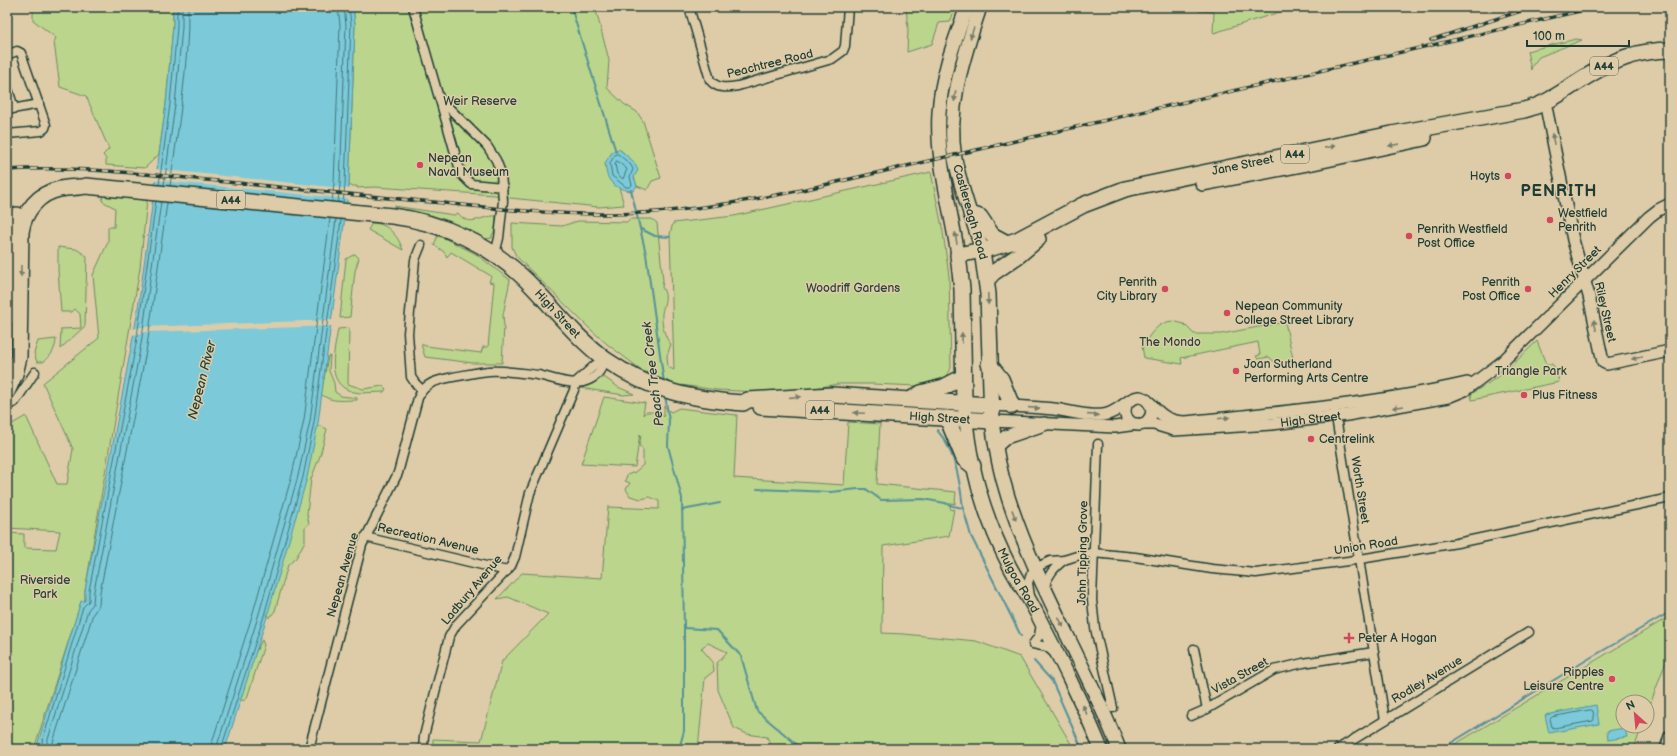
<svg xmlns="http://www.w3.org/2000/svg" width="1677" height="756" viewBox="0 0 1677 756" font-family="'Balsamiq Sans',sans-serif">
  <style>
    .green { fill: #bbd58c; stroke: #6d8960 }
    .water { fill: #7bcad9; stroke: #569297 }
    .pier { fill: #decca9 }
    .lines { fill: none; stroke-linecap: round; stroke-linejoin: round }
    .shore { stroke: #447576; stroke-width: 1 }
    .stream { stroke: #569297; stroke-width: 2 }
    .street-casing { stroke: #1f3d34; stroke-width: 11 }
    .secondary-casing { stroke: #1f3d34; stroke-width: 14 }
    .primary-casing { stroke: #1f3d34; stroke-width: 16 }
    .highway-casing { stroke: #1f3d34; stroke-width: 18 }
    .street { stroke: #decca9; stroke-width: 8 }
    .secondary { stroke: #decca9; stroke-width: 11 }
    .primary { stroke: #decca9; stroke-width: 13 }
    .highway { stroke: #decca9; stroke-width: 15 }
    .rail-casing { stroke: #1f3d34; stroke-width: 3.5 }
    .rail { stroke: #decca9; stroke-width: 2; stroke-dasharray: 6; stroke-linecap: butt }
    .oneway { fill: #757d69 }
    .poi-dot { fill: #d1495b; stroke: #decca9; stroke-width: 1.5 }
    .labels { text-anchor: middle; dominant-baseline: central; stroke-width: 3; stroke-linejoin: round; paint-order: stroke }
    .shield { fill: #decca9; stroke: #586857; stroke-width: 1 }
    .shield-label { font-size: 11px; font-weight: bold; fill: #1f3d34 }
    .street-label { font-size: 12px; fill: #1f3d34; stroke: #decca9 }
    .park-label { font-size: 12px; fill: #274538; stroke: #decca9 }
    .poi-label { font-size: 12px; fill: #1f3d34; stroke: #decca9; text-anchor: start }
    .water-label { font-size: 13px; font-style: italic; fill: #24443c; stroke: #decca9 }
    .district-label { font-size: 16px; font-weight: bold; letter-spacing: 1px; fill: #1f3d34; stroke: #decca9 }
  </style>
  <rect width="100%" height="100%" fill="#decca9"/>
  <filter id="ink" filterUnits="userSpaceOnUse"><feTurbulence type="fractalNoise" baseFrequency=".025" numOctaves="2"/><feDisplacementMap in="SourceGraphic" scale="8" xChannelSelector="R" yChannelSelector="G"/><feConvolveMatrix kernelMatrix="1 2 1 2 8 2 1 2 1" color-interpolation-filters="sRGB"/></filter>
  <g filter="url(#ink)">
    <g class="green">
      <polygon points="33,7 173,7 173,26 166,104 159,154 145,168 106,165 106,159 103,155 109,149 86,96 60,87 54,42 56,38 33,20"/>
      <polygon points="353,7 595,7 609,60 607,88 624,104 637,112 643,121 661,178 652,181 647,190 637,186 626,155 619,149 610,155 624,205 599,207 510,198 495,195 375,187 357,188 357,186 349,186 355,24"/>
      <polygon points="906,7 956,7 950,22 939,23 932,44 907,52 908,30"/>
      <polygon points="1199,7 1295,7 1214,33 1213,32 1214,12 1199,11"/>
      <polygon points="1576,39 1582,40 1539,57 1532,66 1531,70 1527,51"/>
      <path d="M 931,172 L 943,232 L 949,276 L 951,368 L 947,376 L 943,378 L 917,386 L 872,384 L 838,384 L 815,388 L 759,392 L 717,390 L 681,385 L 680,387 L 643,371 L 607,344 L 590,329 L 516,256 L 512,247 L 512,223 L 562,226 L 578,221 L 628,222 L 629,219 L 652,219 L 657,223 L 663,280 L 662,287 C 669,298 663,304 662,314 C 661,323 665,339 671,344 L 667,356 L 668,367 L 674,370 L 670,234 L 673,223 L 734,216 Z"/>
      <polygon points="103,195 147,200 140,268 85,591 85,601 81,602 34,749 7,749 7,533 24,534 24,548 56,549 60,531 7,528 7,427 26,416 57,484 67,484 73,449 43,383 99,338 93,275 108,242 108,227 114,227 115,208 102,201"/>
      <path d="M 394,206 L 454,215 L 458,213 C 470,229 481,215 496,216 L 495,231 L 492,235 L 492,238 L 484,239 L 470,232 L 391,209 Z"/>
      <path d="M 372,223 C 388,223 398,236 403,250 L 368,230 Z"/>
      <polygon points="438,235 476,254 510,280 503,315 504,326 502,363 473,363 425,357 421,344 426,346 481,353 483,347 488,347 494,283 489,282 491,276 451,252 447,257 444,252 434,245"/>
      <polygon points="58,247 76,249 87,256 85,326 60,349 61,329 81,328 80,314 75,309 72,312 61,312 58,270"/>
      <polygon points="355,254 359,258 355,271 350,317 340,318 346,259"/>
      <path d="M 1173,321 L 1184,324 L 1194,334 L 1221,334 L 1285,322 L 1294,363 L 1279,366 L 1269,357 L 1258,359 L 1256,356 L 1260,355 L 1258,342 L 1181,358 L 1182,364 L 1144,358 L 1142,346 C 1151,334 1157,322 1173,321 Z"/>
      <path d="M 349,328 L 348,384 L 363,389 L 383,386 L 386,389 L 384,392 C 376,392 368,393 360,393 C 323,389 334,354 338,329 Z"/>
      <path d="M 56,339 C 56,348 51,357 43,362 L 37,362 L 34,353 L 38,341 Z"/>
      <polygon points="1537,341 1546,364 1552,364 1556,369 1559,382 1472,400 1471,394 1504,373"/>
      <path d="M 330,356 L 329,371 L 334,383 L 335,392 L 341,396 L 357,398 L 357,400 C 344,400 331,403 321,394 L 328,357 Z"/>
      <polygon points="604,377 618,387 634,394 623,395 581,388"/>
      <polygon points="604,397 645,403 643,415 646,412 659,412 664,417 664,406 671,412 679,408 737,415 734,478 844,485 848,422 880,424 877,484 956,492 955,504 951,503 950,506 951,510 954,509 949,536 883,546 882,633 904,634 976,641 1020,657 1074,749 773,749 767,737 747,734 734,728 718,690 717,663 727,652 708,643 701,648 713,662 714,671 705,678 698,749 433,749 433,739 481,741 502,661 548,614 508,597 497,599 522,573 602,578 608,507 659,509 659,501 650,497 641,499 630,496 626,489 630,483 625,481 627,475 635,472 643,465 643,450 639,445 641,436 640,434 635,467 581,464"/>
      <polygon points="315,426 321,426 327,429 320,456 311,479 307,514 309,524 305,527 305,541 296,558 288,565 275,611 269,618 267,611"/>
      <polygon points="1670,616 1670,656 1668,656 1647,713 1647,702 1623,702 1623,726 1642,726 1634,749 1447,749"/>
      <polygon points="262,640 264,645 247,698 243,701 240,698 254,655"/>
    </g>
    <g class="water">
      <polygon points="173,7 353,7 355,24 349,186 318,423 307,478 266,620 225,749 36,749 81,601 85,601 85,591 137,316 166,104 173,26"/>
      <path d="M 619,149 L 633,161 L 638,170 L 634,177 L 637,186 L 633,191 C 625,191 613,187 609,179 C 606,175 606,168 605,163 L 613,151 Z"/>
      <polygon points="1596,705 1599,724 1549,733 1545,715"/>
      <polygon points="1625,728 1627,737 1608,740 1607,731"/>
    </g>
    <g class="pier">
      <polygon points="155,169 351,189 350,199 153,180"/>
      <polygon points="334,320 333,326 145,332 132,335 133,329 141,327"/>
    </g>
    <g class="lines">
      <g class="shore">
        <polygon points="618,154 630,164 633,169 630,177 632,185 630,187 626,187 612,176 610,163 615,155"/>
        <polygon points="617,161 627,169 623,179 617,174 615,164"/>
        <polyline points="159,185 170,104 177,27 177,7"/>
        <polyline points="164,185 175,105 182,27 182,7"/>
        <path d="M 170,186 C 178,128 189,65 188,7"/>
        <polyline points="332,202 334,184 340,25 338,7"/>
        <polyline points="338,202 340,185 346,25 344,7"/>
        <polyline points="343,203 345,185 351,24 349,7"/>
        <polygon points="1591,710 1593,711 1594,719 1593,721 1554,728 1552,727 1550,719 1552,717"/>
        <polyline points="40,749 83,607 89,601 89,591 136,344 156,201"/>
        <polyline points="45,749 88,610 93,604 94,591 141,344 161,202"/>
        <polyline points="51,749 93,614 99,605 100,592 147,346 167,203"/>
        <polyline points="210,749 252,616 292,475 304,420 330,218"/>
        <polyline points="216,749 258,617 298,476 310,421 336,219"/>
        <polyline points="221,749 263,619 303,477 314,422 341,220"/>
      </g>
      <g class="stream">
        <polyline points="571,7 616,152"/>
        <polyline points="631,190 646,254 664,383"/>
        <polyline points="641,229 655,236 670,237"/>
        <polyline points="665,395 669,421 668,446 682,498 684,628 684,731 679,749"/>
        <path d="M 937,430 C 955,450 960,481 963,508"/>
        <polyline points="757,489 831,492 858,489 866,489 881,500 923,499 945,503 953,506 963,508 971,536 1021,636"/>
        <polyline points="682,510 720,503"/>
        <polyline points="684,628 717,630 741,656 757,711 802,749"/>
        <polyline points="1034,661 1052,681 1082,749"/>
        <polyline points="1441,749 1590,658 1670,612"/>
      </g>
      <defs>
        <g id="street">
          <polyline points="413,7 439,98 487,146 496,160 501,173 503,201 499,238 495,254"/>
          <path d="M 689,7 L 710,80 C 717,89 727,88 738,86 L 832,59 L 843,51 L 845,46 L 848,7"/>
          <polyline points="7,55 17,51 21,53 46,125 45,128 41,131 7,134"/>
          <polyline points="7,86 14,108"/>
          <polyline points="440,100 461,174 471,184 503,187"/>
          <polyline points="7,110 39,104"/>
          <polyline points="421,245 415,260 408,333 411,377 415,383 422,390"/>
          <polyline points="576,382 595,365 606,359"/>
          <polyline points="7,406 15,402 35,372"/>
          <polyline points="1335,411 1385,720"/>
          <polyline points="1098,444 1092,600 1095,628 1113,708"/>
          <polyline points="365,537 507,571"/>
          <path d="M 1044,587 C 1048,575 1054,568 1064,560"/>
          <polyline points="1030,596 1028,583 1031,574 1035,568 1050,561 1064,560 1083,554 1093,553 1135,557 1212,569 1256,573 1348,561 1457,543 1670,498"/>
          <polyline points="1041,624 1039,636 1033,644 1047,647 1054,653"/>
          <polyline points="1194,649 1207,709"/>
          <polyline points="1191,716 1207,709 1274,670 1303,663 1374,652"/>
          <path d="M 309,749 L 362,545 L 398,473 L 418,398 C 425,382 438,380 453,377 C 465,375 477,372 489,371 C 505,370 522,373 538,375 C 552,378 569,385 583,382 C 596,379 601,371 606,359"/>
          <polyline points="423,749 424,736 449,637 456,625 511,566 515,557 530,493 574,390 576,383"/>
          <polyline points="1338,749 1529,632"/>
        </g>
        <g id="secondary">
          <polyline points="1545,102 1573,240 1589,296 1603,362 1607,364 1670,351"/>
          <path d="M 1150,403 C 1160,415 1169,422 1186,422 C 1280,412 1375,404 1467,383"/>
          <path d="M 990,405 C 1012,406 1033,407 1054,409 C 1070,411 1087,417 1103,415 C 1118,414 1129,396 1140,397 C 1150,399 1155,411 1149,419 C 1139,433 1119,420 1127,403"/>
          <polyline points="992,421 1115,427 1137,424"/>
          <path id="s1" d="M 1141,424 L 1154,424 L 1174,430 L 1272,424 L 1347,415 L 1448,397 L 1465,390 L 1502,362 L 1649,217 L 1658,210 L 1670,204"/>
          <polyline points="1666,749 1670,736"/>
        </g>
        <g id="primary">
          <path d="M 980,7 C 964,57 946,106 955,159 C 961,190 973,220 982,250"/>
          <path d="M 958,255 C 951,209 936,159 939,113 C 941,76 954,42 967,7"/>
          <path id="s2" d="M 965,410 C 969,464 985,519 1010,567 C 1018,582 1028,596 1036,612 C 1059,657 1082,702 1101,749"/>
          <path d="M 992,421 C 995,447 1000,472 1008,497 C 1036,585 1086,664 1119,749"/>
          <polyline points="996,446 1006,437 1044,424"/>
        </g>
        <g id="highway">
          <polyline points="1203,183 1313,162 1424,138"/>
          <polyline points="971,214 980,217 992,235 1007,243"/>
          <polyline points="987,280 993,273 1019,255 1038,239"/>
          <polyline points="7,317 9,245 12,225 17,215"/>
          <polyline points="989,364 1001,379 1012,406"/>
          <path id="s3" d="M 7,392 L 15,374 L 19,357 L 21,232 C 24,211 39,193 60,189 C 69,187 77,188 86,186 L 392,216 C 442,222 491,245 527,281 C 553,307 576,338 606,360 C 651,391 690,399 743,403 L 748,400 L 832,395 L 990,405"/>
          <polyline points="913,398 921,393 944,387 963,377"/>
          <path id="s4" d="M 964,402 L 962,289 L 958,255 L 992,248 L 1017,240 L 1083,205 L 1125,189 L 1392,134 L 1524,110 C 1548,104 1566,89 1586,77 C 1613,60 1639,50 1670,50"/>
          <path id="s5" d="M 761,407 L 992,421 L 988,294 L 982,250"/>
          <polyline points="947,418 964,459 973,466"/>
        </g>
      </defs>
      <use href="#street" class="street-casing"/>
      <use href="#secondary" class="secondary-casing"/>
      <use href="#primary" class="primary-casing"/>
      <use href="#highway" class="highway-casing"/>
      <use href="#street" class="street"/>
      <use href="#secondary" class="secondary"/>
      <use href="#primary" class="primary"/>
      <use href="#highway" class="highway"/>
      <defs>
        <g id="rail">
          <polyline points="1431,40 1533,7"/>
          <path d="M 7,170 C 84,165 161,176 238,183 C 306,190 375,197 444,203 C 500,209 557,215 614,214 C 681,213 746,202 811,188 L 1597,7"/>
        </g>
      </defs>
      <use href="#rail" class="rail-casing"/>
      <use href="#rail" class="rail"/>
    </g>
    <defs><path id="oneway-solid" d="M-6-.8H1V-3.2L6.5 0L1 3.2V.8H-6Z"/></defs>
    <g class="oneway">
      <use href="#oneway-solid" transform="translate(972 33) rotate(108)"/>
      <use href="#oneway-solid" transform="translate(955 96) rotate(97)"/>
      <use href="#oneway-solid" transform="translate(1553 139) rotate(-101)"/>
      <use href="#oneway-solid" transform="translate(1394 145) rotate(169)"/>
      <use href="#oneway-solid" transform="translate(1330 147) rotate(-11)"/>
      <use href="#oneway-solid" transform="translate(956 238) rotate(-99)"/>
      <use href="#oneway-solid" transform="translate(21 271) rotate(89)"/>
      <use href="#oneway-solid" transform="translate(988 299) rotate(88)"/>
      <use href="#oneway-solid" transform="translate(1595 325) rotate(-102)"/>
      <use href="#oneway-solid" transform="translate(962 338) rotate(-91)"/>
      <use href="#oneway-solid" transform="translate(1637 358) rotate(168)"/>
      <use href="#oneway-solid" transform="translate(795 397) rotate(-4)"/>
      <use href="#oneway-solid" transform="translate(1398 407) rotate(171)"/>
      <use href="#oneway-solid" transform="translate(1034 408) rotate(4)"/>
      <use href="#oneway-solid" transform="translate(859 413) rotate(-177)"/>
      <use href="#oneway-solid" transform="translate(1093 415) rotate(4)"/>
      <use href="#oneway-solid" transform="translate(1224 418) rotate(-6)"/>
      <use href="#oneway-solid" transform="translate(1014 515) rotate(70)"/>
      <use href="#oneway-solid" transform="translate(1061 622) rotate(64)"/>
      <use href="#oneway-solid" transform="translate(1085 710) rotate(-113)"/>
    </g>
  </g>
  <g class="poi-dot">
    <circle cx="420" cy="165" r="4"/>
    <circle cx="1508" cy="176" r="4"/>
    <circle cx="1550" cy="220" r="4"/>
    <circle cx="1409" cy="236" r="4"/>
    <circle cx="1165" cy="289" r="4"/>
    <circle cx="1528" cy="289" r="4"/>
    <circle cx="1227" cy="313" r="4"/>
    <circle cx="1236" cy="371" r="4"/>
    <circle cx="1524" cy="395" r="4"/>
    <circle cx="1311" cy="439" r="4"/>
    <path d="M1347 632h4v4h4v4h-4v4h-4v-4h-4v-4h4z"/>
    <circle cx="1612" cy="679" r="4"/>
  </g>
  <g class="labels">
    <g class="shield">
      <rect x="1590" y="57" width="28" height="18" rx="3"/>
      <rect x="1281" y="145" width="28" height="18" rx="3"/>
      <rect x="217" y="191" width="28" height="18" rx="3"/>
      <rect x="806" y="401" width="28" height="18" rx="3"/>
    </g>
    <g class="shield-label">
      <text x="1604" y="66">A44</text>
      <text x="1295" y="154">A44</text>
      <text x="231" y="200">A44</text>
      <text x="820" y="410">A44</text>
    </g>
    <g class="street-label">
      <text transform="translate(770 64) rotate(-14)">Peachtree Road</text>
      <text stroke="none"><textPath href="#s4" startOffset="448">Jane Street</textPath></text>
      <text transform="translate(970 212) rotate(74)">Castlereagh Road</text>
      <text transform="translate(1575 272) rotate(-45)">Henry Street</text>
      <text transform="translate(1605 312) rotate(77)">Riley Street</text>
      <text stroke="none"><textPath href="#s3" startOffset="755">High Street</textPath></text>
      <text stroke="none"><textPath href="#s5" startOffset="179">High Street</textPath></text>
      <text stroke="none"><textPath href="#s1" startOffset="171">High Street</textPath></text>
      <text transform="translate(1360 490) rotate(81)">Worth Street</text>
      <text transform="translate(428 539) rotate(13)">Recreation Avenue</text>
      <text transform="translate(1366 546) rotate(-9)">Union Road</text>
      <text transform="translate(1083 553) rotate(-89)">John Tipping Grove</text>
      <text transform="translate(343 575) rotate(-74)">Nepean Avenue</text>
      <text stroke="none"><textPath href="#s2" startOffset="180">Mulgoa Road</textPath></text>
      <text transform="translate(472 590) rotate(-50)">Ladbury Avenue</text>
      <text transform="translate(1240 676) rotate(-29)">Vista Street</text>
      <text transform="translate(1427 680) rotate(-31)">Rodley Avenue</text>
    </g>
    <g class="park-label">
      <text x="480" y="101">Weir Reserve</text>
      <text x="853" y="288">Woodriff Gardens</text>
      <text x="1170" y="342">The Mondo</text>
      <text x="1531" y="371">Triangle Park</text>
      <text x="45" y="580">Riverside<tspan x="45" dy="14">Park</tspan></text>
    </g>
    <g class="poi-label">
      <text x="428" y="158">Nepean<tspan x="428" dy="14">Naval Museum</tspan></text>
      <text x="1500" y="176" text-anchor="end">Hoyts</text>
      <text x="1558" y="213">Westfield<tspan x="1558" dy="14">Penrith</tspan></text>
      <text x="1417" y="229">Penrith Westfield<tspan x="1417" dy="14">Post Office</tspan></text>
      <text x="1157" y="282" text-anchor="end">Penrith<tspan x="1157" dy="14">City Library</tspan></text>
      <text x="1520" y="282" text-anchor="end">Penrith<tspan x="1520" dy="14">Post Office</tspan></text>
      <text x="1235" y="306">Nepean Community<tspan x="1235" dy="14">College Street Library</tspan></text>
      <text x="1244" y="364">Joan Sutherland<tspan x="1244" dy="14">Performing Arts Centre</tspan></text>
      <text x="1532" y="395">Plus Fitness</text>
      <text x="1319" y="439">Centrelink</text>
      <text x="1358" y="638">Peter A Hogan</text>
      <text x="1604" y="672" text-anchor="end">Ripples<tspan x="1604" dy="14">Leisure Centre</tspan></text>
    </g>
    <g class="water-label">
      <text transform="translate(653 374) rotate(-97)">Peach Tree Creek</text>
      <text transform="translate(202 380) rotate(-76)">Nepean River</text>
    </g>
    <g class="district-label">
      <text x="1559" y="191">PENRITH</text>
    </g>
  </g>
  <rect width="1677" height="756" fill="none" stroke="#decca9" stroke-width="24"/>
  <rect x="12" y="12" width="1653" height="732" fill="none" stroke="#1f3d34" stroke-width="1.5" filter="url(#ink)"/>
  <g transform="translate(1635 714) rotate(333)"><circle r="19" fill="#decca9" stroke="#92937a"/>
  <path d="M0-3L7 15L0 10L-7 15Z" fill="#d1495b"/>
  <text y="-6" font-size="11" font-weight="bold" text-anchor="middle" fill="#1f3d34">N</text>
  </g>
  <path d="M1527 40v6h102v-6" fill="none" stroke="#1f3d34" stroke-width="2"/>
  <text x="1533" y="40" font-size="12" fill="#1f3d34" stroke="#decca9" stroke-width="3" paint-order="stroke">100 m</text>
</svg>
